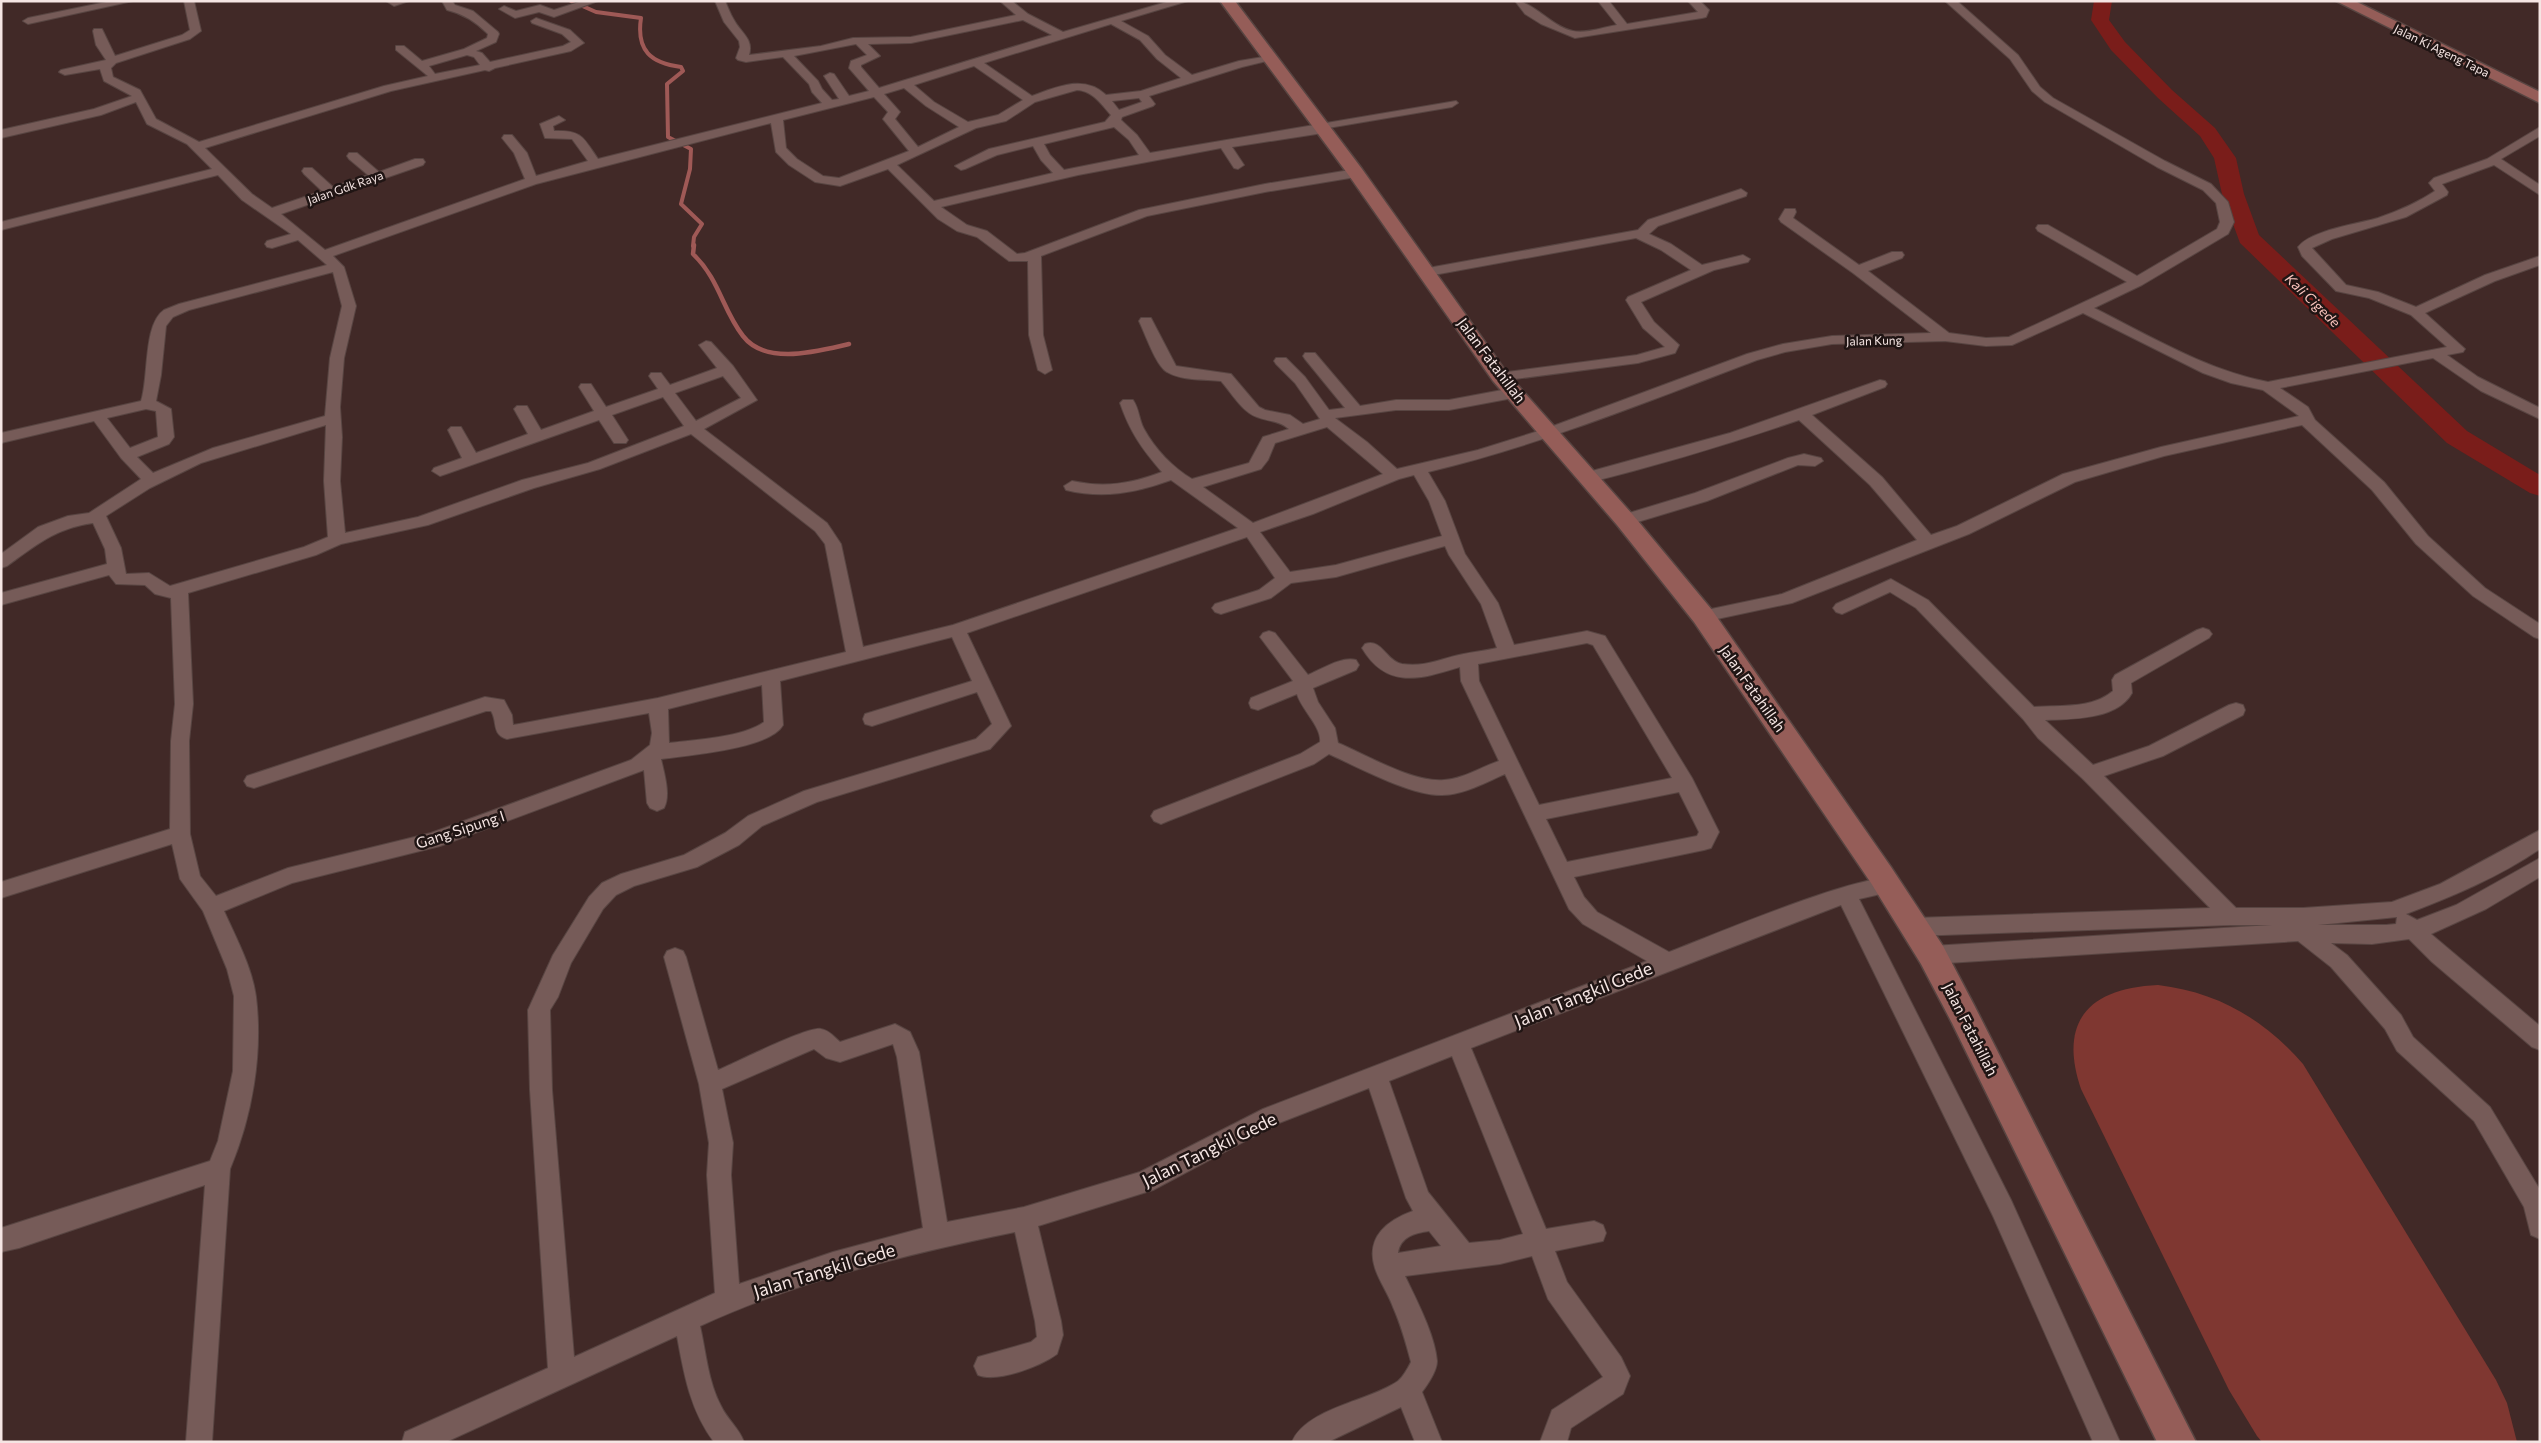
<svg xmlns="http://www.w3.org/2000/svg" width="2541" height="1443" viewBox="0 0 2541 1443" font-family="Commissioner,sans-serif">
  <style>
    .green { fill: #7f3731 }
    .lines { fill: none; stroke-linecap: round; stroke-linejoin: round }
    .stream-far1 { stroke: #9f5956; stroke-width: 4 }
    .stream { stroke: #9f5956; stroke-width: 4.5 }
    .river { fill: #7a1d1a; fill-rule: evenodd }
    .street-casing { stroke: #584542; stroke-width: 2 }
    .secondary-casing { stroke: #584542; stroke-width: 3 }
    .street { fill: #765b58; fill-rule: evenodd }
    .secondary { fill: #955d58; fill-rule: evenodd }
    .labels { text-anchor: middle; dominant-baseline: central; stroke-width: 5; stroke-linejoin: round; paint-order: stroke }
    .far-street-label { font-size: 12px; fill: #f5e5e3; stroke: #201514 }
    .far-water-label { font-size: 14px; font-style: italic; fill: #fac4bd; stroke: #201514 }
    .street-label { font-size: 15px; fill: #f5e5e3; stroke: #201514 }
    .near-street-label { font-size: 18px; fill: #f5e5e3; stroke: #201514 }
  </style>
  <rect width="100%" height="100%" fill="#412927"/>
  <path class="green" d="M 2158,985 C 2217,992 2264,1019 2303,1064 L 2496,1380 L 2507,1403 L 2517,1442 L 2262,1442 L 2257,1436 L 2229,1390 L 2081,1089 C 2058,1021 2089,988 2158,985 Z"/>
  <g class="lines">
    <path class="stream-far1" d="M 571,1 L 596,12 L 641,18 C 636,51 651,63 681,67 L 683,71 L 667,84 L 668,137 L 691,149 L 690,169 L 681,204 L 702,224 L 694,237 L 693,246"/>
    <path class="stream" d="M 694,245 L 693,254 C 720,280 722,309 743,336 C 766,366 818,351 849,344"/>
    <polygon class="river" points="2094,1 2112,1 2109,20 2125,42 2172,90 2215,128 2236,158 2244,194 2259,235 2467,431 2540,475 2540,496 2530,493 2447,443 2240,243 2222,194 2214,158 2200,136 2158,98 2111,50 2091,20"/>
    <defs>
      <g id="street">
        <polygon points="111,1 133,1 28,24 23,21 28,18"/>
        <path d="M 184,1 L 194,1 L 201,31 L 190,39 L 116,63 L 111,68 L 113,77 L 140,90 L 156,119 L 199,142 L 384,86 L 428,76 L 396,50 L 396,46 L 404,46 L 422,61 L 464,49 L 487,38 L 488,34 C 476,22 464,14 447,10 L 442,1 L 452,1 L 455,5 L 473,11 L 498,32 L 499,34 L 496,42 L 476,51 L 482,53 L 490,62 L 563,46 L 571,42 L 562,34 L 532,23 L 531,21 L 536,18 L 570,30 L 584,43 L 571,51 L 495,68 L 489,71 L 485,70 L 391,91 L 205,148 L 252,194 L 272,208 L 322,191 L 304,174 L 302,171 L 304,168 L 312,168 L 333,187 L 368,175 L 349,159 L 347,156 L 349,153 L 357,153 L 379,172 L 415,159 L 423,159 L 425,162 L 423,165 L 281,214 L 325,250 L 525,179 L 514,153 L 502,138 L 504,135 L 512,135 L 527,153 L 536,176 L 588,161 L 572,139 L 545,138 L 540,124 L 559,116 L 565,120 L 553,126 L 554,131 C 582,130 583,137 598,159 L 822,103 L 812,92 L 809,84 L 783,57 L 746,62 L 738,60 L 736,58 L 740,47 L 739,41 L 724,22 L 715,1 L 725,1 C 728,7 730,14 734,20 C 741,33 754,39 749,55 L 821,46 L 853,38 L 911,37 L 1016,15 L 1000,1 L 1012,1 L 1028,14 L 1063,32 L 1170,1 L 1188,1 L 1121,21 L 1148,36 L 1165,55 L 1192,75 L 1239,61 L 1275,55 L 1275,59 L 1242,67 L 1149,96 L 1155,104 L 1153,106 L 1122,117 L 1121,120 L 1137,135 L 1150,153 L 1456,101 L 1458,103 L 1452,107 L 1328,128 L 1327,132 L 1323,133 L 1232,147 L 1244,165 L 1238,169 L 1234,168 L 1221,148 L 1078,175 L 941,207 L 967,225 L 987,231 L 1017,254 L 1025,253 L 1139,210 L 1265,184 L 1356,169 L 1362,173 L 1356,177 L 1265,192 L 1147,216 L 1041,256 L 1043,335 L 1052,370 L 1045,374 L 1038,370 L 1029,335 L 1028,261 L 1009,261 L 977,237 L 957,231 L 938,219 L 888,169 L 840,186 L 815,182 L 789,165 L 776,152 L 771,123 L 536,184 L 333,256 L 344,267 L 356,306 L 344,358 L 340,407 L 342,437 L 340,481 L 345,533 L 418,517 L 522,480 L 588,463 L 684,426 L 663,397 L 612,415 L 628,440 L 626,443 L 614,443 L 599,420 L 446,474 L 440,476 L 432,471 L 434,468 L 462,458 L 448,430 L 451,427 L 461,427 L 476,453 L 528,434 L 514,409 L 517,406 L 527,406 L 541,430 L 594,411 L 579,387 L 581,384 L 591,384 L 606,407 L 658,389 L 649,376 L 651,373 L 661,373 L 670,385 L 717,368 L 699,345 L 706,341 L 711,342 L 733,366 L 757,400 L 704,429 L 827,523 L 841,544 L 863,647 L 953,625 L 1238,528 L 1171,480 C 1135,493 1103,499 1066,490 L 1064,486 L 1072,481 C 1104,488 1131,484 1162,472 C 1142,449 1130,432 1120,403 L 1123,400 L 1133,400 C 1139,408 1139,420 1144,429 C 1155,449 1173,468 1192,479 L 1249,463 L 1263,437 L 1289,429 C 1278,420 1269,422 1257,417 C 1242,412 1231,392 1221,381 C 1205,379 1182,381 1167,372 C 1156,366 1145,333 1139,321 L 1141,318 L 1151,318 L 1176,366 L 1231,374 L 1259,407 L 1265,410 L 1290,415 L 1303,424 L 1320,419 L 1295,383 L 1276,364 L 1274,361 L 1276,358 L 1286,358 L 1305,377 L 1329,410 L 1345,408 L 1305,359 L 1303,356 L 1305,353 L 1315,353 L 1360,406 L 1396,400 L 1449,400 L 1513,388 L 1521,393 L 1513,398 L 1449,410 L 1396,410 L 1335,418 L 1367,442 L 1397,469 L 1478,450 L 1545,429 L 1747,354 L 1783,344 L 1832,336 L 1931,333 L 1853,273 L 1781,222 L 1779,219 L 1785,209 L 1795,209 L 1796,212 L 1793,218 L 1859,265 L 1892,252 L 1902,252 L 1904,255 L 1902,258 L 1868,271 L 1949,333 L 1986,338 L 2009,337 L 2127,282 L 2038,231 L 2036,228 L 2038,225 L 2048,225 L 2137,276 L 2217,229 L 2220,222 L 2216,203 L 2203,190 L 2157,167 L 2045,102 L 2032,91 L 2010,59 L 1945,1 L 1957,1 L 2018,55 L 2040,87 L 2053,98 L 2165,161 L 2211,184 L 2228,202 L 2234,222 L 2228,234 L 2142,285 L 2094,308 C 2150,336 2206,370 2268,382 L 2447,347 L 2411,315 L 2369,298 L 2336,291 L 2302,256 L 2298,247 C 2311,230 2358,224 2378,218 C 2398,211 2417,203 2435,191 L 2429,183 L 2434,178 L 2487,159 L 2540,127 L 2540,136 L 2501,159 L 2540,185 L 2540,195 L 2494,165 L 2442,184 L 2448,192 L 2447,195 L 2406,217 L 2332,239 L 2312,248 L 2346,285 L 2378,292 L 2416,307 L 2485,275 L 2540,256 L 2540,265 L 2495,281 L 2425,313 L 2465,349 L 2463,352 L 2447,355 L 2478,377 L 2540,408 L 2540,419 L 2481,391 L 2433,358 L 2280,388 L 2308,407 L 2315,420 L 2384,482 L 2428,536 L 2485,588 L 2540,624 L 2540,639 L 2534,637 L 2473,596 L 2416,544 L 2372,490 L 2302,425 L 2164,456 L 2075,482 L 1969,534 L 1792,603 L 1703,622 L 1697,620 L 1694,616 L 1697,612 L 1782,594 L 1917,540 L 1870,485 L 1799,420 C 1729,444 1659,465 1587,483 L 1579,478 L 1581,474 L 1730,433 L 1880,380 L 1885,381 L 1887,384 L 1885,387 L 1812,415 L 1882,477 L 1931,535 L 1957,526 L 2063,474 L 2161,447 L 2299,416 L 2263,390 L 2231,383 L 2203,373 L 2083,313 L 2012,345 L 1986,346 L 1945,341 L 1832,344 L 1785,352 L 1757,360 C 1649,401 1541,445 1428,472 L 1445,501 L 1465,554 L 1498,603 L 1514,645 L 1587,631 L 1605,636 L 1692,778 L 1719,832 L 1711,848 L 1704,850 L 1574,877 L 1584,897 L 1597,912 L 1669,952 C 1706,938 1866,870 1894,879 L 1897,885 L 1894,891 L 1859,899 L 2011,1200 L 2120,1442 L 2093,1442 L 1993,1216 L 1841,905 L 1471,1048 L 1546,1229 L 1594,1221 L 1603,1225 L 1606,1233 L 1603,1241 L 1555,1251 L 1567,1282 L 1621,1357 L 1630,1376 L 1623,1394 L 1571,1428 L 1567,1442 L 1540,1442 L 1552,1410 L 1603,1377 L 1548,1299 L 1532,1256 L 1500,1264 L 1405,1276 C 1416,1299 1435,1335 1437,1361 C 1437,1371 1428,1384 1422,1392 L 1442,1442 L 1415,1442 L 1401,1407 L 1328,1442 L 1292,1442 C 1306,1408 1370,1401 1398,1381 C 1403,1377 1408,1368 1411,1362 C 1406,1343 1401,1325 1393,1307 C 1388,1293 1379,1281 1375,1268 C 1365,1237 1388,1220 1413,1211 L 1406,1198 L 1369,1088 L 1279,1123 L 1153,1190 L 1038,1226 L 1061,1321 L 1063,1335 L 1057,1354 C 1041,1366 997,1383 978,1375 L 974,1366 L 978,1357 L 1031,1342 L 1037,1337 L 1035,1321 L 1015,1232 C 908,1254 800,1280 700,1326 C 706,1352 708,1382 721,1406 C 727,1419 739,1428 744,1442 L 714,1442 C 690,1410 684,1374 677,1336 L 446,1442 L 402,1442 L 405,1432 L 548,1368 L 530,1090 L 528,1010 L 553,955 L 589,897 L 602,883 L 621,874 L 684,855 L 725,833 L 748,816 L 804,791 L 976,739 L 992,724 L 977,692 L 872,726 L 865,724 L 863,719 L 865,714 L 972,681 L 952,637 L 780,681 L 783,725 C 770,749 688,755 661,759 C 664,773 671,795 664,808 L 657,811 L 650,808 L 647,803 L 644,770 L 440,846 L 292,883 L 224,911 C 236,938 252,967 256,997 C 263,1054 252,1117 230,1169 L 212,1442 L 186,1442 L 205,1185 L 19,1248 L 1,1252 L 1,1228 L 210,1161 L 218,1141 L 233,1071 L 234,996 L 227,969 L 203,911 L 180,879 L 172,844 L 1,898 L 1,882 L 170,829 L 171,741 L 175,704 L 171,598 L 155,594 L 145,585 L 116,584 L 109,575 L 1,605 L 1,593 L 107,564 L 105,549 L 93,523 C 56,528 36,545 7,566 L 1,568 L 1,554 L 38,527 L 68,516 L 89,513 L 141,479 L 121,458 L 94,421 L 1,443 L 1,433 L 141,401 C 149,377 143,324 164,310 C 169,308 174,306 179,304 L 327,265 L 298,240 L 272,248 L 267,247 L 265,244 L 267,241 L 291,234 L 242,200 L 218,175 L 1,230 L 1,222 L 212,169 L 187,144 L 147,124 L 136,102 L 101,115 L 1,138 L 1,130 L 94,109 L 132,96 L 104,81 L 100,69 L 65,75 L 59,72 L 61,70 L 106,60 L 96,45 L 93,31 L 94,29 L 102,29 L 115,56 L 182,35 L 190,30 ZM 1023,20 L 1052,35 L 879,88 L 861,67 L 861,65 L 880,56 L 868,44 L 911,43 ZM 1111,24 L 1140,40 L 1157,59 L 1181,78 L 1141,91 L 1106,95 C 1084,74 1057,87 1032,96 L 984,63 ZM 856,44 L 867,55 L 851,61 L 849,68 L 869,91 L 849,96 L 834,74 L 830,73 L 824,76 L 839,99 L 832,100 L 822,89 L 818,81 L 794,56 ZM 467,55 L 474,57 L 480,65 L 435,74 L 429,66 ZM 974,66 L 1023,100 L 998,115 L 968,122 L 934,102 L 914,85 ZM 904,88 L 926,106 L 959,127 L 918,147 L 895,119 L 900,112 L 884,94 ZM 1077,90 C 1093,91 1101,104 1111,115 L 1105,122 L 989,149 L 955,166 L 961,170 L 965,169 L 997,155 L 1033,146 L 1041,160 L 1053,173 L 934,201 L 897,165 L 976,128 L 1006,121 L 1035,102 ZM 874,97 L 888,112 L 883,119 L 909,151 L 839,178 L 823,176 L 797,159 L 786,148 L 783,120 ZM 1139,98 L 1142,102 L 1119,110 L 1112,101 ZM 1114,127 L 1129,140 L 1139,155 L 1064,170 L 1050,155 L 1044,144 ZM 333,272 L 342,306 L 330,358 L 325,416 L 213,448 L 153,473 L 137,457 L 169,444 L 174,437 L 171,409 L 156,401 L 161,375 L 166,326 L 173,317 L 189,310 ZM 723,376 L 741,398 L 696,421 L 675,393 ZM 146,409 L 156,411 L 158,437 L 130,448 L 107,418 ZM 326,425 L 324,481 L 328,537 L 304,547 L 170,586 L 149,573 L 126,574 L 121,548 L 106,516 L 150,488 L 201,463 ZM 1327,427 L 1383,474 L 1253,523 L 1203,487 L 1261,469 L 1268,460 L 1275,443 ZM 691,434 L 815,531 L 825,544 L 846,652 L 658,698 L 519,724 L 513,725 L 512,715 L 504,700 L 485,697 L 247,776 L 244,781 L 247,786 L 254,788 L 486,711 L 491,711 C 498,722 491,734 507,739 L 649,713 L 652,733 L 650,745 L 631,760 L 431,833 L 288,868 L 216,896 L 200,876 L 190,834 L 189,741 L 193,704 L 188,593 L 316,555 L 341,544 L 428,525 L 534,488 L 600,469 ZM 1414,475 L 1429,501 L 1442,536 L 1336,565 L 1290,572 L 1260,532 L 1313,514 L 1399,479 ZM 1247,537 L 1275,578 L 1259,590 L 1215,604 L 1212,608 L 1215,612 L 1221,614 L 1271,598 L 1291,583 L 1336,577 L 1445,546 L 1449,555 L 1481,604 L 1497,648 C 1485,651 1471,652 1459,655 C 1437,660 1425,667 1402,664 C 1386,661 1382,638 1365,644 L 1362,648 C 1387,690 1421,679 1460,667 L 1461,681 L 1499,761 C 1481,767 1463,779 1444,780 C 1413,783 1367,755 1338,743 L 1335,728 L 1318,702 L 1313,688 L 1356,670 L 1359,665 L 1356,660 C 1342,656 1322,669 1308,675 L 1275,633 L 1269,631 L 1263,633 L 1260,637 L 1293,681 L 1251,698 L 1249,703 L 1251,708 L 1258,710 L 1297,694 C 1301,709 1322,727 1320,742 L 1300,754 L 1154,811 L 1151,816 L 1154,821 L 1161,824 L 1168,821 L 1314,764 L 1329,754 C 1358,767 1411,796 1442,795 C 1464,795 1486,782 1505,774 L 1569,909 L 1583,924 L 1647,961 L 1263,1109 L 1140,1172 L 1024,1207 L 947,1222 L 919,1052 L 910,1032 L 895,1024 L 840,1042 C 834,1037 829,1030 821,1029 C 808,1026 735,1063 718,1070 L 686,957 L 683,951 L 675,948 L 667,951 L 664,957 L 699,1084 L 709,1143 L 707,1175 L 715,1293 L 574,1357 L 552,1090 L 550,1010 L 558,997 L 571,963 L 603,909 L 616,895 L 634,886 L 697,867 L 739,845 L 762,826 L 817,802 L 990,749 L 1011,726 L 967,633 ZM 1587,643 L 1593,645 L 1672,778 L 1539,805 L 1479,681 L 1478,664 ZM 762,685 L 764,722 C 744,737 695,740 669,743 L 668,709 ZM 1679,792 L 1699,832 L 1697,836 L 1567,862 L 1546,819 ZM 893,1044 L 897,1057 L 923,1228 L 833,1252 L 739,1284 L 731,1175 L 733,1143 L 722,1089 L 814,1049 L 826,1058 L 840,1062 ZM 1452,1056 L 1523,1234 L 1500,1240 L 1469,1243 L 1428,1192 L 1389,1081 ZM 1429,1231 L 1441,1246 L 1398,1253 C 1400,1237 1415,1233 1429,1231 Z"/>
        <polygon points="386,1 409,1 394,6"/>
        <polygon points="582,1 598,1 554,17 539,12 515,18 499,9 504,6 516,11 540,5 554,10"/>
        <path d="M 1515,1 C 1533,1 1552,27 1573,31 C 1586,34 1604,27 1617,25 L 1598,1 L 1609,1 L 1627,24 L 1698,12 L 1688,1 L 1700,1 L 1709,10 L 1706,17 L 1702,18 L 1575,38 L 1541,24 L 1525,14 Z"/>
        <polygon points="1741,189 1747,193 1746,196 1658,226 1649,234 1671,244 1702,265 1743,255 1750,259 1748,262 1714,270 1641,302 1654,322 1679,345 1675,353 1638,363 1500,381 1493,377 1500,373 1637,355 1665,347 1643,328 1626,300 1628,297 1691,270 1661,250 1636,238 1428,276 1421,272 1428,268 1638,230 1648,220"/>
        <polygon points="1804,454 1821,458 1823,461 1815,466 1798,465 1707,501 1631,524 1619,524 1617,520 1619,516 1695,493 1788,458"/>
        <path d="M 1891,579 L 1928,600 L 2034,707 C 2061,705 2092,709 2113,691 L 2112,680 L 2115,675 L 2197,630 L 2203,628 L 2209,630 L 2212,634 L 2209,638 L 2131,683 L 2132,693 C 2117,720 2072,719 2045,720 L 2093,765 L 2149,746 L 2229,705 L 2236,703 L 2243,705 L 2245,710 L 2243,715 L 2163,756 L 2104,776 L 2236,908 L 2303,908 L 2392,902 L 2440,884 L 2540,830 L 2540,849 C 2499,877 2453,896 2406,914 L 2417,920 L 2456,905 L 2540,858 L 2540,877 L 2486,909 L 2431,934 L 2540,1026 L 2540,1050 L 2532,1047 L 2432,962 L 2409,939 L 2372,944 L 2331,943 L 2347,955 L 2401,1015 L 2413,1037 L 2490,1107 L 2540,1190 L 2540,1239 L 2531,1235 L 2524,1207 L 2474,1121 L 2397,1051 L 2385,1029 L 2331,967 L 2298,941 L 1932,964 L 1924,961 L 1921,955 L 1924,949 L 1932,946 L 2272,925 L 2231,925 L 1914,936 L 1907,933 L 1903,927 L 1907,921 L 1914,918 L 2210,908 L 2083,779 L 2038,738 L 2023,719 L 1916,608 L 1890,592 L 1842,614 L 1836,612 L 1833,608 L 1836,604 ZM 2397,917 L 2396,924 L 2386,925 L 2318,925 Z"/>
      </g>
      <g id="secondary">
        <polygon points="1220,1 1235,1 1362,169 1507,373 1633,515 1712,610 1891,867 1943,946 1974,1005 2196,1442 2157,1442 1952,1023 1921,964 1871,883 1694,622 1617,525 1493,381 1350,177"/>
        <polygon points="2336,1 2355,1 2540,92 2540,103"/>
      </g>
    </defs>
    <use href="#street" class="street-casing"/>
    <use href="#secondary" class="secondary-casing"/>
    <use href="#street" class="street"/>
    <use href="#secondary" class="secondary"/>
  </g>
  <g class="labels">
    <g class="far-street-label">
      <text transform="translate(2442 50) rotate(26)">Jalan Ki Ageng Tapa</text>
      <text transform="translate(345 187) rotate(-19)">Jalan Gdk Raya</text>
      <text transform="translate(1874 340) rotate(-1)">Jalan Kung</text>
    </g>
    <g class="far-water-label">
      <text transform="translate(2313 300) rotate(44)">Kali Cigede</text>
    </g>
    <g class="street-label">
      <text transform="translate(1492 360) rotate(53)">Jalan Fatahillah</text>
      <text transform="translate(1753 688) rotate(55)">Jalan Fatahillah</text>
      <text transform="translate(460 829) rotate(-18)">Gang Sipung I</text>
      <text transform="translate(1971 1029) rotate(63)">Jalan Fatahillah</text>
    </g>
    <g class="near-street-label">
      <text transform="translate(1583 994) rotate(-22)">Jalan Tangkil Gede</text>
      <text transform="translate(1209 1149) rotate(-26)">Jalan Tangkil Gede</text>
      <text transform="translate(824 1270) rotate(-17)">Jalan Tangkil Gede</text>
    </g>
  </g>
  <rect width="2541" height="1443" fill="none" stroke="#f5e5e3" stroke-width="5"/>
</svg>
